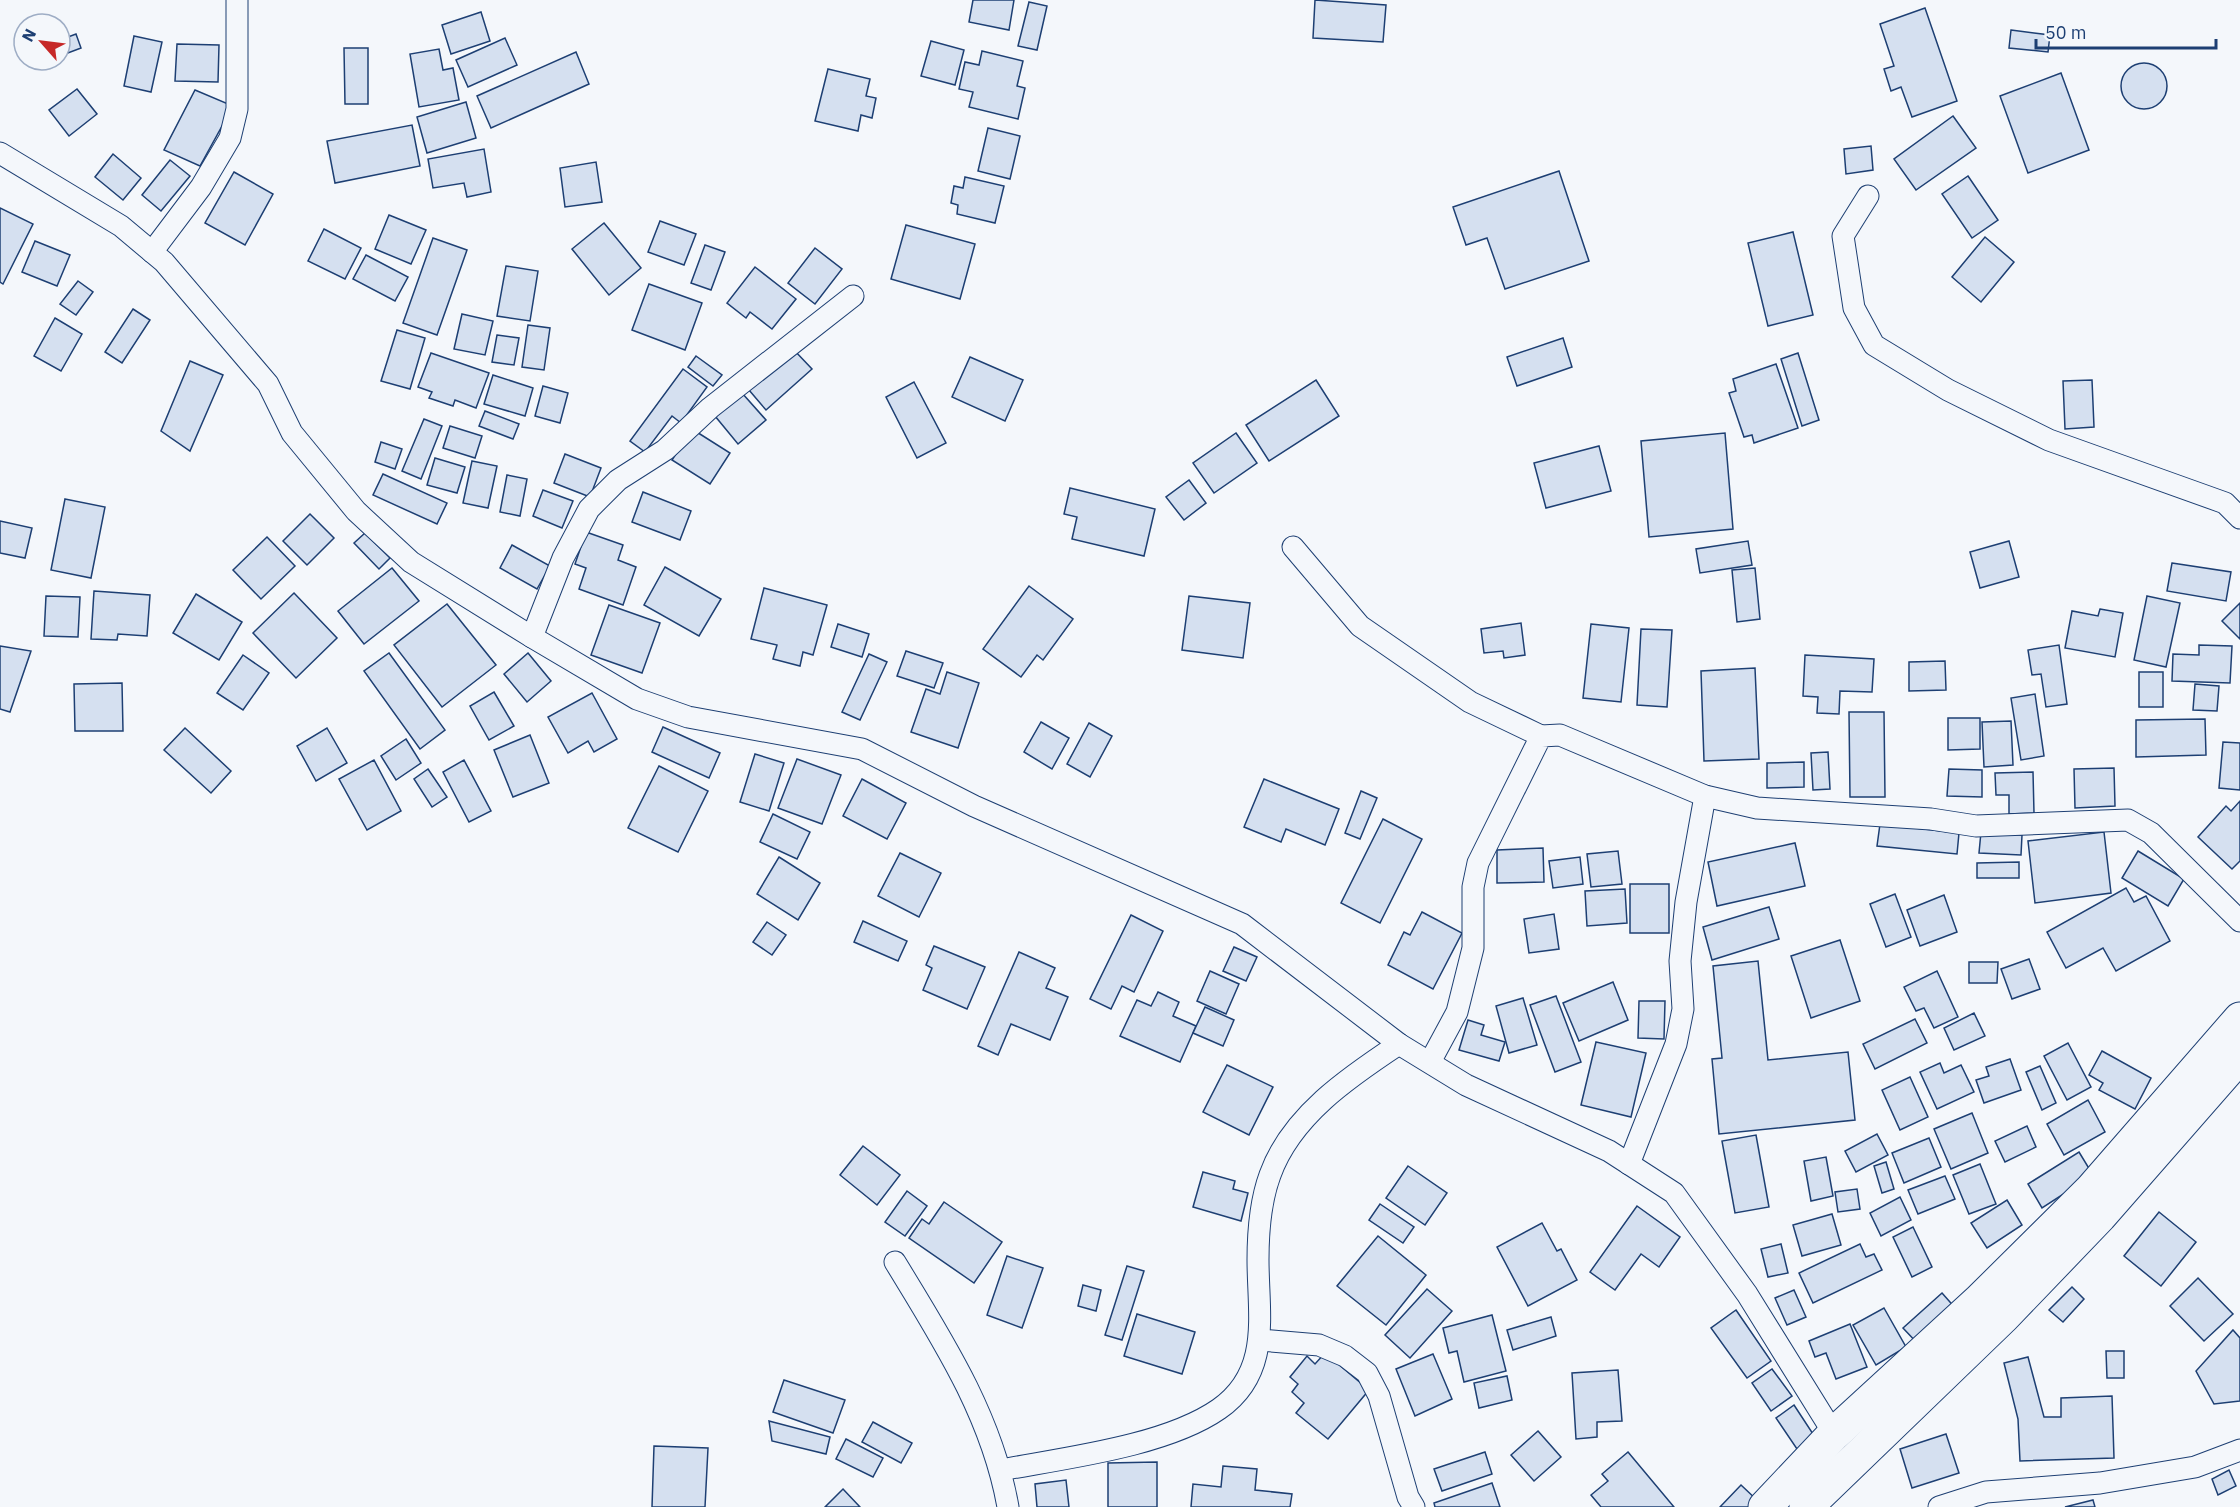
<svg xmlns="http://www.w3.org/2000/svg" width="2240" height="1507" viewBox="0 0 2240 1507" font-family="'IBM Plex Sans',sans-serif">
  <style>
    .building { fill: #d5e0f0; stroke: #1d3f73; stroke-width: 1.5 }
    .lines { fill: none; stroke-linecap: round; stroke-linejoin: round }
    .street-casing { stroke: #1d3f73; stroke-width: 23 }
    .primary-casing { stroke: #1d3f73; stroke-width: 35 }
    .street { stroke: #f4f7fb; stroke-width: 21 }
    .primary { stroke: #f4f7fb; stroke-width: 33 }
  </style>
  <rect width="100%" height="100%" fill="#f4f7fb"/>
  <g class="building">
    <polygon points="973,0 1014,0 1009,30 969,22"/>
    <polygon points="1315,0 1386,5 1383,42 1313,38"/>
    <polygon points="1029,2 1047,6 1037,50 1018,46"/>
    <polygon points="1925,8 1957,101 1912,117 1901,87 1891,91 1884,69 1894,66 1880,24"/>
    <polygon points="481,12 490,41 451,54 442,25"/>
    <polygon points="2011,30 2050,35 2048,52 2009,48"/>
    <polygon points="76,34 81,48 60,56 60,40"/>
    <polygon points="134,36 162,42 151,92 124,86"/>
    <polygon points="505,38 517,65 468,87 456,60"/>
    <polygon points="931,41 964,50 955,85 921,76"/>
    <polygon points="177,44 219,45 218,82 175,81"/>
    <polygon points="344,48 368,48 368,104 345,104"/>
    <polygon points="439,49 443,70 453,68 459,100 419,107 410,54"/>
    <polygon points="982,51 1023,61 1017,86 1025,88 1018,119 969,107 973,92 959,89 965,62 979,65"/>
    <polygon points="576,52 589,84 491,128 477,96"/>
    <polygon points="29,60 50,60 32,67"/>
    <circle cx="2144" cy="86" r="23"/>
    <polygon points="828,69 870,79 866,96 876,98 872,118 861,115 858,131 815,121"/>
    <polygon points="2061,73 2089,150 2028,173 2000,96"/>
    <polygon points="77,89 97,114 69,136 49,110"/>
    <polygon points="195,90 233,106 200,166 164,150"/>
    <polygon points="466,102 476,138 427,153 417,117"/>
    <polygon points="1953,116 1976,148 1916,190 1894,159"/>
    <polygon points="412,125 420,166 335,183 327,141"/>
    <polygon points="988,128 1020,136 1010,179 978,171"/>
    <polygon points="1871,146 1873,170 1846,174 1844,149"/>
    <polygon points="484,149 491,192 467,197 464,183 433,188 428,159"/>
    <polygon points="113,154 141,178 123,200 95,177"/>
    <polygon points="170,160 190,176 161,211 142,195"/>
    <polygon points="596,162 602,202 565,207 560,168"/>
    <polygon points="1559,171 1589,261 1505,289 1487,238 1466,245 1453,207"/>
    <polygon points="234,172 273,194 245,245 205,223"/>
    <polygon points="1968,176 1998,220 1972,238 1942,194"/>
    <polygon points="965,177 1004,186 995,223 957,214 958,205 951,203 954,186 963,188"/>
    <polygon points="0,208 33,224 3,284 0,282"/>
    <polygon points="389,215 426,230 411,264 375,249"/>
    <polygon points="660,221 696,234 684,265 648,252"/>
    <polygon points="604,223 641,268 609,295 572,249"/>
    <polygon points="906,225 975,244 960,299 891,279"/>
    <polygon points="324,229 361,248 345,279 308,261"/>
    <polygon points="1793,232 1813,315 1768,326 1748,243"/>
    <polygon points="1985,237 2014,262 1981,302 1952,277"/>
    <polygon points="433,238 467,250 437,335 403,323"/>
    <polygon points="35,241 70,255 57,286 22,272"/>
    <polygon points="705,245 725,252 711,290 691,283"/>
    <polygon points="815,248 842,269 815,304 788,283"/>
    <polygon points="366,255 408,277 395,301 353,279"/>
    <polygon points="506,266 538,271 530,321 497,316"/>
    <polygon points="755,267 796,299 772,329 750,312 746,318 727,303"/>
    <polygon points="78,281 93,292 76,315 60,304"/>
    <polygon points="649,284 702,303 685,350 632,330"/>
    <polygon points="133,309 150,320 122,363 105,352"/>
    <polygon points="462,314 493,321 485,355 454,349"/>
    <polygon points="55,318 82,334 61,371 34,356"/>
    <polygon points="528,325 550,328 544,370 522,367"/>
    <polygon points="397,330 425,338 410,389 381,381"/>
    <polygon points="497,335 519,338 514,365 492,362"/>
    <polygon points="1563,338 1572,367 1517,386 1507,357"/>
    <polygon points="794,350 812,369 766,410 749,390"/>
    <polygon points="431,353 489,373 476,408 455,400 453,406 429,398 432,392 418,387"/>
    <polygon points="1798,353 1819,420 1802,426 1781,359"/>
    <polygon points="696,356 722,375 713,386 688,367"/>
    <polygon points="970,357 1023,380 1005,421 952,397"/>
    <polygon points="190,361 223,375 190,451 161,431"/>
    <polygon points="1776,364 1798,428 1754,443 1752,435 1744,437 1729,393 1736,391 1733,379"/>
    <polygon points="683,369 707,387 681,423 672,416 645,452 630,441"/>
    <polygon points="493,375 533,388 525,416 484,404"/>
    <polygon points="1316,380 1339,416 1269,461 1246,425"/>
    <polygon points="2092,380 2094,427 2065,429 2063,381"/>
    <polygon points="914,382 946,443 917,458 886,397"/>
    <polygon points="543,386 568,393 560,423 535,416"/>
    <polygon points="742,393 766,420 738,444 715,416"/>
    <polygon points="485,411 519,424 513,439 479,426"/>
    <polygon points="424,419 442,426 421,479 402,471"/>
    <polygon points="450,426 482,436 475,458 443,448"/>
    <polygon points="692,429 730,453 710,484 672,460"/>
    <polygon points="1236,433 1257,463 1214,493 1193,463"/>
    <polygon points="1725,433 1733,529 1649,537 1641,441"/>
    <polygon points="381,442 402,449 395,469 375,462"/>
    <polygon points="1599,446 1611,491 1546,508 1534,463"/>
    <polygon points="565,454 601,468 590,497 554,483"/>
    <polygon points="435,458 465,467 457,493 427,485"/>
    <polygon points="472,461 497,466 488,508 463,503"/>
    <polygon points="383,474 447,503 437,524 373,495"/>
    <polygon points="507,475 527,479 520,516 500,512"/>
    <polygon points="1189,480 1206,503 1184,520 1166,497"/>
    <polygon points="1070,488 1155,509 1144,556 1072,539 1077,517 1064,514"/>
    <polygon points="543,490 573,501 562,528 533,516"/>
    <polygon points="643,492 691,511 680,540 632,522"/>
    <polygon points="65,499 105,507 91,578 51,570"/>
    <polygon points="310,514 334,538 307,565 283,541"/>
    <polygon points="0,521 32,528 25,558 0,553"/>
    <polygon points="586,532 623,545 618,560 636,567 623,605 579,589 586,568 575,564"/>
    <polygon points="365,533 390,558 379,569 354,543"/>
    <polygon points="267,537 295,566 261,599 233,570"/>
    <polygon points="1748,541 1752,565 1700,573 1696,549"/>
    <polygon points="2009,541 2019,577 1980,588 1970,552"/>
    <polygon points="512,545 550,566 537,589 500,568"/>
    <polygon points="2172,563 2231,572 2226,601 2167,591"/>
    <polygon points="665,567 721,599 699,636 644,605"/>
    <polygon points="392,568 419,601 364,644 338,611"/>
    <polygon points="1755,568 1760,619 1737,622 1732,570"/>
    <polygon points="1029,586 1073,619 1043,660 1037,655 1021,677 983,649"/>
    <polygon points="764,588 827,605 813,655 803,652 800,666 773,659 777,645 751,639"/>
    <polygon points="94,591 150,595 147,636 118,634 117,640 91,639"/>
    <polygon points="294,593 337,638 296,678 253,633"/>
    <polygon points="196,594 242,622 219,660 173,633"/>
    <polygon points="46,596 80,597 78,637 44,636"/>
    <polygon points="1189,596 1250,603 1243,658 1182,650"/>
    <polygon points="2147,596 2180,603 2166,667 2134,660"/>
    <polygon points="2240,603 2240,639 2222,621"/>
    <polygon points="447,604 496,665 442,707 394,645"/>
    <polygon points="609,605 660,623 642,673 591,655"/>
    <polygon points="2100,609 2123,613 2115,657 2065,648 2072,611 2098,616"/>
    <polygon points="1521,623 1525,655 1504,658 1503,651 1484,653 1481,629"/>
    <polygon points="838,624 869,634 862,657 831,647"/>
    <polygon points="1591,624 1629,628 1621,702 1583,698"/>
    <polygon points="1641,629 1672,630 1667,707 1637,705"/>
    <polygon points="2059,645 2067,704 2046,707 2041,674 2032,675 2028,650"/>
    <polygon points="2199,645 2232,646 2230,683 2172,681 2173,654 2199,655"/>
    <polygon points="0,646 31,651 10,712 0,709"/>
    <polygon points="906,651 943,663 934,688 897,676"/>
    <polygon points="389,653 445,730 420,749 364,671"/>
    <polygon points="528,653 551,681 527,702 504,674"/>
    <polygon points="869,654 887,662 860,720 842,712"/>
    <polygon points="243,655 269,673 243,710 217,693"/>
    <polygon points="1805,655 1874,659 1872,692 1840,691 1839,714 1817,713 1818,697 1803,696"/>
    <polygon points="1945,661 1946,690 1909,691 1909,662"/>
    <polygon points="1755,668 1759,759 1704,761 1701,671"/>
    <polygon points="947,672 979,683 958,748 911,732 926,689 940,694"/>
    <rect x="2139" y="672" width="24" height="35"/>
    <polygon points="122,683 123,731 75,731 74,684"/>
    <polygon points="2195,684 2219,686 2217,711 2193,710"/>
    <polygon points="494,692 514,726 489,740 470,706"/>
    <polygon points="592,693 617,739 594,752 588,741 568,753 548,717"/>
    <polygon points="2035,694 2044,756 2021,760 2011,698"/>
    <polygon points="1849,712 1884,712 1885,797 1850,797"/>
    <polygon points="1948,718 1980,718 1980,749 1948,750"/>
    <polygon points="2205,719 2206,755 2136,757 2136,720"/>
    <polygon points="2011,721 2013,765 1984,767 1982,722"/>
    <polygon points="1041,722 1069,738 1052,769 1024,752"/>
    <polygon points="1089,723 1112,736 1090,777 1067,764"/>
    <polygon points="663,727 720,753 709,778 652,752"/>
    <polygon points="185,728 231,771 211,793 164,750"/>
    <polygon points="327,728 347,763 316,781 297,746"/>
    <polygon points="530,735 549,783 513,797 494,750"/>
    <polygon points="406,739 421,763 396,780 381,756"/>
    <polygon points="2223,742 2240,743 2240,790 2219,788"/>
    <polygon points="1828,752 1830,789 1813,790 1811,753"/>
    <polygon points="755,754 784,763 769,811 740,802"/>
    <polygon points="797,759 841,775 822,824 778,808"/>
    <polygon points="374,760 401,811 367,830 339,779"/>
    <polygon points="464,760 491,811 469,822 443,772"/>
    <polygon points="1804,762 1804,787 1767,788 1767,763"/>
    <polygon points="659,766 708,791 678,852 628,828"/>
    <polygon points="2114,768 2115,806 2075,808 2074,769"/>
    <polygon points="428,769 447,797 432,807 414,779"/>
    <polygon points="1949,769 1982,770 1982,797 1947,796"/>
    <polygon points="2033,772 2034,813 2009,814 2009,795 1996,795 1995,773"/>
    <polygon points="862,779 906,803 887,839 843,816"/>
    <polygon points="1264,779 1339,809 1325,845 1286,829 1281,842 1244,827"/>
    <polygon points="1361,791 1377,798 1360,839 1345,833"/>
    <polygon points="2240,801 2240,861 2232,869 2198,837 2226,806 2231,811"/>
    <polygon points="773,814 810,832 797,859 760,842"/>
    <polygon points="1383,819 1422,839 1380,923 1341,903"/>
    <polygon points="1880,824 1959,833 1957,854 1877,846"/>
    <polygon points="1981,832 2022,835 2021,855 1979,853"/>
    <polygon points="2104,832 2111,893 2035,903 2028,841"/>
    <polygon points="1795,843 1805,886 1717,906 1708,862"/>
    <polygon points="1543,848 1544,882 1497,883 1497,850"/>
    <polygon points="1618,851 1622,884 1591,887 1587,854"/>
    <polygon points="2138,851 2184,879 2168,906 2122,878"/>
    <polygon points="900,853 941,873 919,917 878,896"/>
    <polygon points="779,857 820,883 798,920 757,894"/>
    <polygon points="1580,857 1583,884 1553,888 1549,861"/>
    <polygon points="2019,862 2019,878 1977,878 1977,863"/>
    <rect x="1630" y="884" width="39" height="49"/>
    <polygon points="2126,888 2134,902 2146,896 2170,941 2116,971 2103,948 2066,968 2047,932"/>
    <polygon points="1625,889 1627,923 1587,926 1585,891"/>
    <polygon points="1895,894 1911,937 1886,947 1870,904"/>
    <polygon points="1944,895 1957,932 1920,946 1907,910"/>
    <polygon points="1769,907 1779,939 1712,960 1703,927"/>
    <polygon points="1422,912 1462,933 1433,989 1388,965 1404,932 1410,935"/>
    <polygon points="1554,914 1559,949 1529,953 1524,919"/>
    <polygon points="1131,915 1163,931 1134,992 1122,986 1111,1009 1090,999"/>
    <polygon points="863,921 907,941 898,961 854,942"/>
    <polygon points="767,922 786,935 772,955 753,942"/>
    <polygon points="1840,940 1860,1001 1811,1018 1791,956"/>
    <polygon points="934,946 985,967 967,1009 923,990 932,968 926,965"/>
    <polygon points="1234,947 1257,957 1246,981 1223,971"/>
    <polygon points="1019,952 1055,968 1046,988 1068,997 1050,1040 1011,1024 998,1055 978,1046"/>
    <polygon points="2029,959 2040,989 2012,999 2001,969"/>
    <polygon points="1758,961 1768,1060 1848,1052 1855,1120 1719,1134 1712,1059 1722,1058 1713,966"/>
    <polygon points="1969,962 1998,962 1997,983 1969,983"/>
    <polygon points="1210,971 1239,984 1226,1014 1197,1001"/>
    <polygon points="1937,971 1958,1017 1934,1028 1924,1008 1916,1011 1904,987"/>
    <polygon points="1613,982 1628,1020 1579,1041 1563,1003"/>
    <polygon points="1158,992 1179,1002 1173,1016 1196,1026 1180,1062 1120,1036 1137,1000 1151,1006"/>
    <polygon points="1556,996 1581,1062 1555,1072 1530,1005"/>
    <polygon points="1523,998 1537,1045 1509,1053 1496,1006"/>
    <polygon points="1639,1001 1665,1001 1664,1039 1638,1038"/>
    <polygon points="1205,1007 1234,1020 1223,1046 1193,1033"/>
    <polygon points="1974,1013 1985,1036 1954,1050 1944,1028"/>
    <polygon points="1915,1019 1927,1043 1875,1069 1863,1044"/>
    <polygon points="1468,1020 1484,1025 1481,1035 1505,1042 1499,1061 1459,1050"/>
    <polygon points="1596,1042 1646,1053 1631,1117 1581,1105"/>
    <polygon points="2068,1043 2091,1087 2067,1100 2044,1056"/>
    <polygon points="2102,1051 2151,1078 2135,1109 2099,1090 2103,1083 2089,1075"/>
    <polygon points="2010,1059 2021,1090 1984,1103 1976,1080 1989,1076 1986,1067"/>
    <polygon points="1940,1063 1944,1073 1961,1065 1974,1092 1937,1109 1920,1072"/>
    <polygon points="1227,1065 1273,1087 1249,1135 1203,1112"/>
    <polygon points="2040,1066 2056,1103 2042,1110 2026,1072"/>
    <polygon points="1910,1077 1928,1117 1900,1130 1882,1090"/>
    <polygon points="2088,1100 2105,1132 2064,1155 2047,1124"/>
    <polygon points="1972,1113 1988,1153 1951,1169 1934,1129"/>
    <polygon points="2027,1126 2036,1147 2005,1162 1995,1141"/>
    <polygon points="1877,1134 1888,1155 1856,1172 1845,1151"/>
    <polygon points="1756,1135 1769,1207 1735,1213 1722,1141"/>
    <polygon points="1929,1138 1941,1167 1904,1183 1892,1153"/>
    <polygon points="863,1146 900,1175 877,1205 840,1175"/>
    <polygon points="2079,1152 2093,1175 2042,1208 2028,1184"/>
    <polygon points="1826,1157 1833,1196 1811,1201 1804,1161"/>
    <polygon points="1886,1162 1894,1189 1882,1193 1874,1166"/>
    <polygon points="1980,1164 1996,1204 1969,1214 1953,1175"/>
    <polygon points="1408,1166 1447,1193 1425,1225 1386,1198"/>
    <polygon points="1203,1172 1235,1181 1233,1189 1248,1193 1241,1221 1193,1207"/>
    <polygon points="1945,1176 1955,1199 1918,1214 1908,1190"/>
    <polygon points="1857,1189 1860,1209 1838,1212 1835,1192"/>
    <polygon points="907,1191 927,1206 905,1236 885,1222"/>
    <polygon points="1900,1197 1911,1220 1881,1236 1870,1213"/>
    <polygon points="2007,1200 2022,1225 1987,1248 1971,1223"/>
    <polygon points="944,1202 1002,1242 974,1283 909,1238 922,1219 929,1224"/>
    <polygon points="1380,1204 1414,1227 1403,1243 1369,1220"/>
    <polygon points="1637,1206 1680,1237 1659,1267 1641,1254 1615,1290 1590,1272"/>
    <polygon points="2159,1212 2196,1242 2161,1286 2124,1256"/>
    <polygon points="1832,1214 1841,1245 1802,1256 1793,1225"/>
    <polygon points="1542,1223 1557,1251 1561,1249 1577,1280 1528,1306 1497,1247"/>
    <polygon points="1913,1227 1932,1267 1912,1277 1893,1237"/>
    <polygon points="1378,1236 1426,1275 1386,1325 1337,1286"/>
    <polygon points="1781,1244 1788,1273 1768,1277 1761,1249"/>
    <polygon points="1860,1244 1866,1257 1874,1254 1882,1270 1813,1303 1799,1273"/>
    <polygon points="1007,1256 1043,1268 1022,1328 987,1315"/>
    <polygon points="1127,1266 1144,1271 1122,1340 1105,1335"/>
    <polygon points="2198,1278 2233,1314 2204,1341 2170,1306"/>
    <polygon points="1083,1285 1101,1290 1096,1311 1078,1306"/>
    <polygon points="2072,1287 2084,1299 2063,1322 2049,1310"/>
    <polygon points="1427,1289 1452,1311 1410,1358 1385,1335"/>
    <polygon points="1794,1290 1806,1317 1787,1325 1775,1298"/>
    <polygon points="1942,1293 1957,1310 1919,1345 1903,1328"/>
    <polygon points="1884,1308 1906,1347 1876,1365 1853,1325"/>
    <polygon points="1736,1310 1771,1361 1747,1378 1711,1328"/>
    <polygon points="1137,1314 1195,1332 1182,1374 1124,1356"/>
    <polygon points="1492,1315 1506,1371 1464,1382 1457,1351 1449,1353 1443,1328"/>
    <polygon points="1551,1317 1556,1336 1513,1350 1507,1330"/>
    <polygon points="1850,1324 1867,1367 1836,1379 1826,1353 1815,1357 1809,1341"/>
    <polygon points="2233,1330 2240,1338 2240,1401 2214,1404 2196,1371"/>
    <polygon points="2106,1351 2124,1351 2124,1378 2107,1378"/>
    <polygon points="1325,1353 1369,1390 1328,1439 1296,1413 1304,1403 1292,1392 1298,1384 1290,1377 1307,1356 1315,1364"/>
    <polygon points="1433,1354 1452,1399 1415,1416 1396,1369"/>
    <polygon points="2028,1357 2044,1417 2061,1417 2061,1398 2112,1396 2114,1458 2020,1461 2018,1419 2004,1363"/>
    <polygon points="1772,1369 1792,1396 1771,1411 1752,1383"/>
    <polygon points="1618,1370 1622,1421 1597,1422 1597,1437 1576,1439 1572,1373"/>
    <polygon points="1507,1376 1512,1400 1479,1408 1474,1383"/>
    <polygon points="784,1380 845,1400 833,1433 773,1412"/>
    <polygon points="1794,1405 1815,1437 1797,1449 1776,1418"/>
    <polygon points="769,1421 830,1437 826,1454 772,1441"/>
    <polygon points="873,1422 912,1443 901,1463 862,1442"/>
    <polygon points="1538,1431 1561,1457 1534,1481 1511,1455"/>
    <polygon points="1946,1434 1959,1473 1912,1488 1900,1449"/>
    <polygon points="846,1439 883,1458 873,1477 836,1459"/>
    <polygon points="654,1446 708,1448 705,1507 652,1507"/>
    <polygon points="1485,1452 1492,1474 1442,1491 1434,1469"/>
    <polygon points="1628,1452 1674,1507 1601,1507 1591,1495 1608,1481 1602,1474"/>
    <polygon points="1157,1462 1157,1507 1108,1507 1108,1463"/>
    <polygon points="1223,1466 1257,1469 1255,1490 1292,1494 1290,1507 1191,1507 1193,1484 1221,1487"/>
    <polygon points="2229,1470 2236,1486 2218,1495 2212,1479"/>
    <polygon points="1066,1480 1069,1507 1037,1507 1035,1484"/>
    <polygon points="1492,1483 1500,1507 1435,1507 1434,1503"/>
    <polygon points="1741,1485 1759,1502 1754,1507 1720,1507"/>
    <polygon points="843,1489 860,1507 825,1507"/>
    <polygon points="2093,1500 2095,1507 2065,1507"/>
  </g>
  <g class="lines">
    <defs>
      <g id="street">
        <polyline points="0,153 121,226 164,262 268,384 292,433 356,511 411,562 532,637 637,699 688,717 862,749 974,806 1242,924 1399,1044 1466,1085 1609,1151 1674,1193 1747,1294 1834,1434"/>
        <polyline points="1868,196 1843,236 1854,308 1874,345 1948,390 2049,440 2225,503 2240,518"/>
        <polyline points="152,252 201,187 230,138 237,109 237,0"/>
        <polyline points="1293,547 1360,626 1470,702 1541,736"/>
        <polyline points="532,637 563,558 589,509 618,480 665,450 710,408 853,296"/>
        <polyline points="1430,1062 1457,1012 1473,948 1473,887 1478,863 1541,736 1560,735 1705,796 1757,808 1931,819 1976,826 2128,820 2151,833 2240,921"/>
        <polyline points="1629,1164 1676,1044 1683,1009 1680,961 1686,902 1705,796"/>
        <path d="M 895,1262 C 942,1339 992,1416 1008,1507"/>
        <polyline points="1260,1340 1319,1345 1345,1356 1367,1373 1379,1396 1408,1497 1414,1507"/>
        <path d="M 1001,1470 C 1065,1458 1166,1446 1219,1409 C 1272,1372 1258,1314 1258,1260 C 1258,1231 1260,1202 1270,1175 C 1291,1116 1349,1077 1399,1044"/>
        <polyline points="1939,1507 1986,1492 2100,1483 2195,1467 2240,1450"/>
      </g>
      <g id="primary">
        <polyline points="1765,1507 1834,1434 1979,1301 2091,1190 2240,1019"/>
        <polyline points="1806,1507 2004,1316 2100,1216 2240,1056"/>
      </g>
    </defs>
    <use href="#street" class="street-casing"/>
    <use href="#primary" class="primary-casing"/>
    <use href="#street" class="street"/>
    <use href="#primary" class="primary"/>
  </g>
  <g transform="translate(42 42) rotate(298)"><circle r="28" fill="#f4f7fb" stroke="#9eadc5" stroke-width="1.5"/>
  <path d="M0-4.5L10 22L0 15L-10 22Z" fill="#c62828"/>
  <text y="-9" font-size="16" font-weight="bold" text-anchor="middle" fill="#1d3f73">N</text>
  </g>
  <path d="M2036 39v9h180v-9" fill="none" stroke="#1d3f73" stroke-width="3"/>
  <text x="2045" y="39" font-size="18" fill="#1d3f73" stroke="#f4f7fb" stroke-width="4.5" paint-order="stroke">50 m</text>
</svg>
